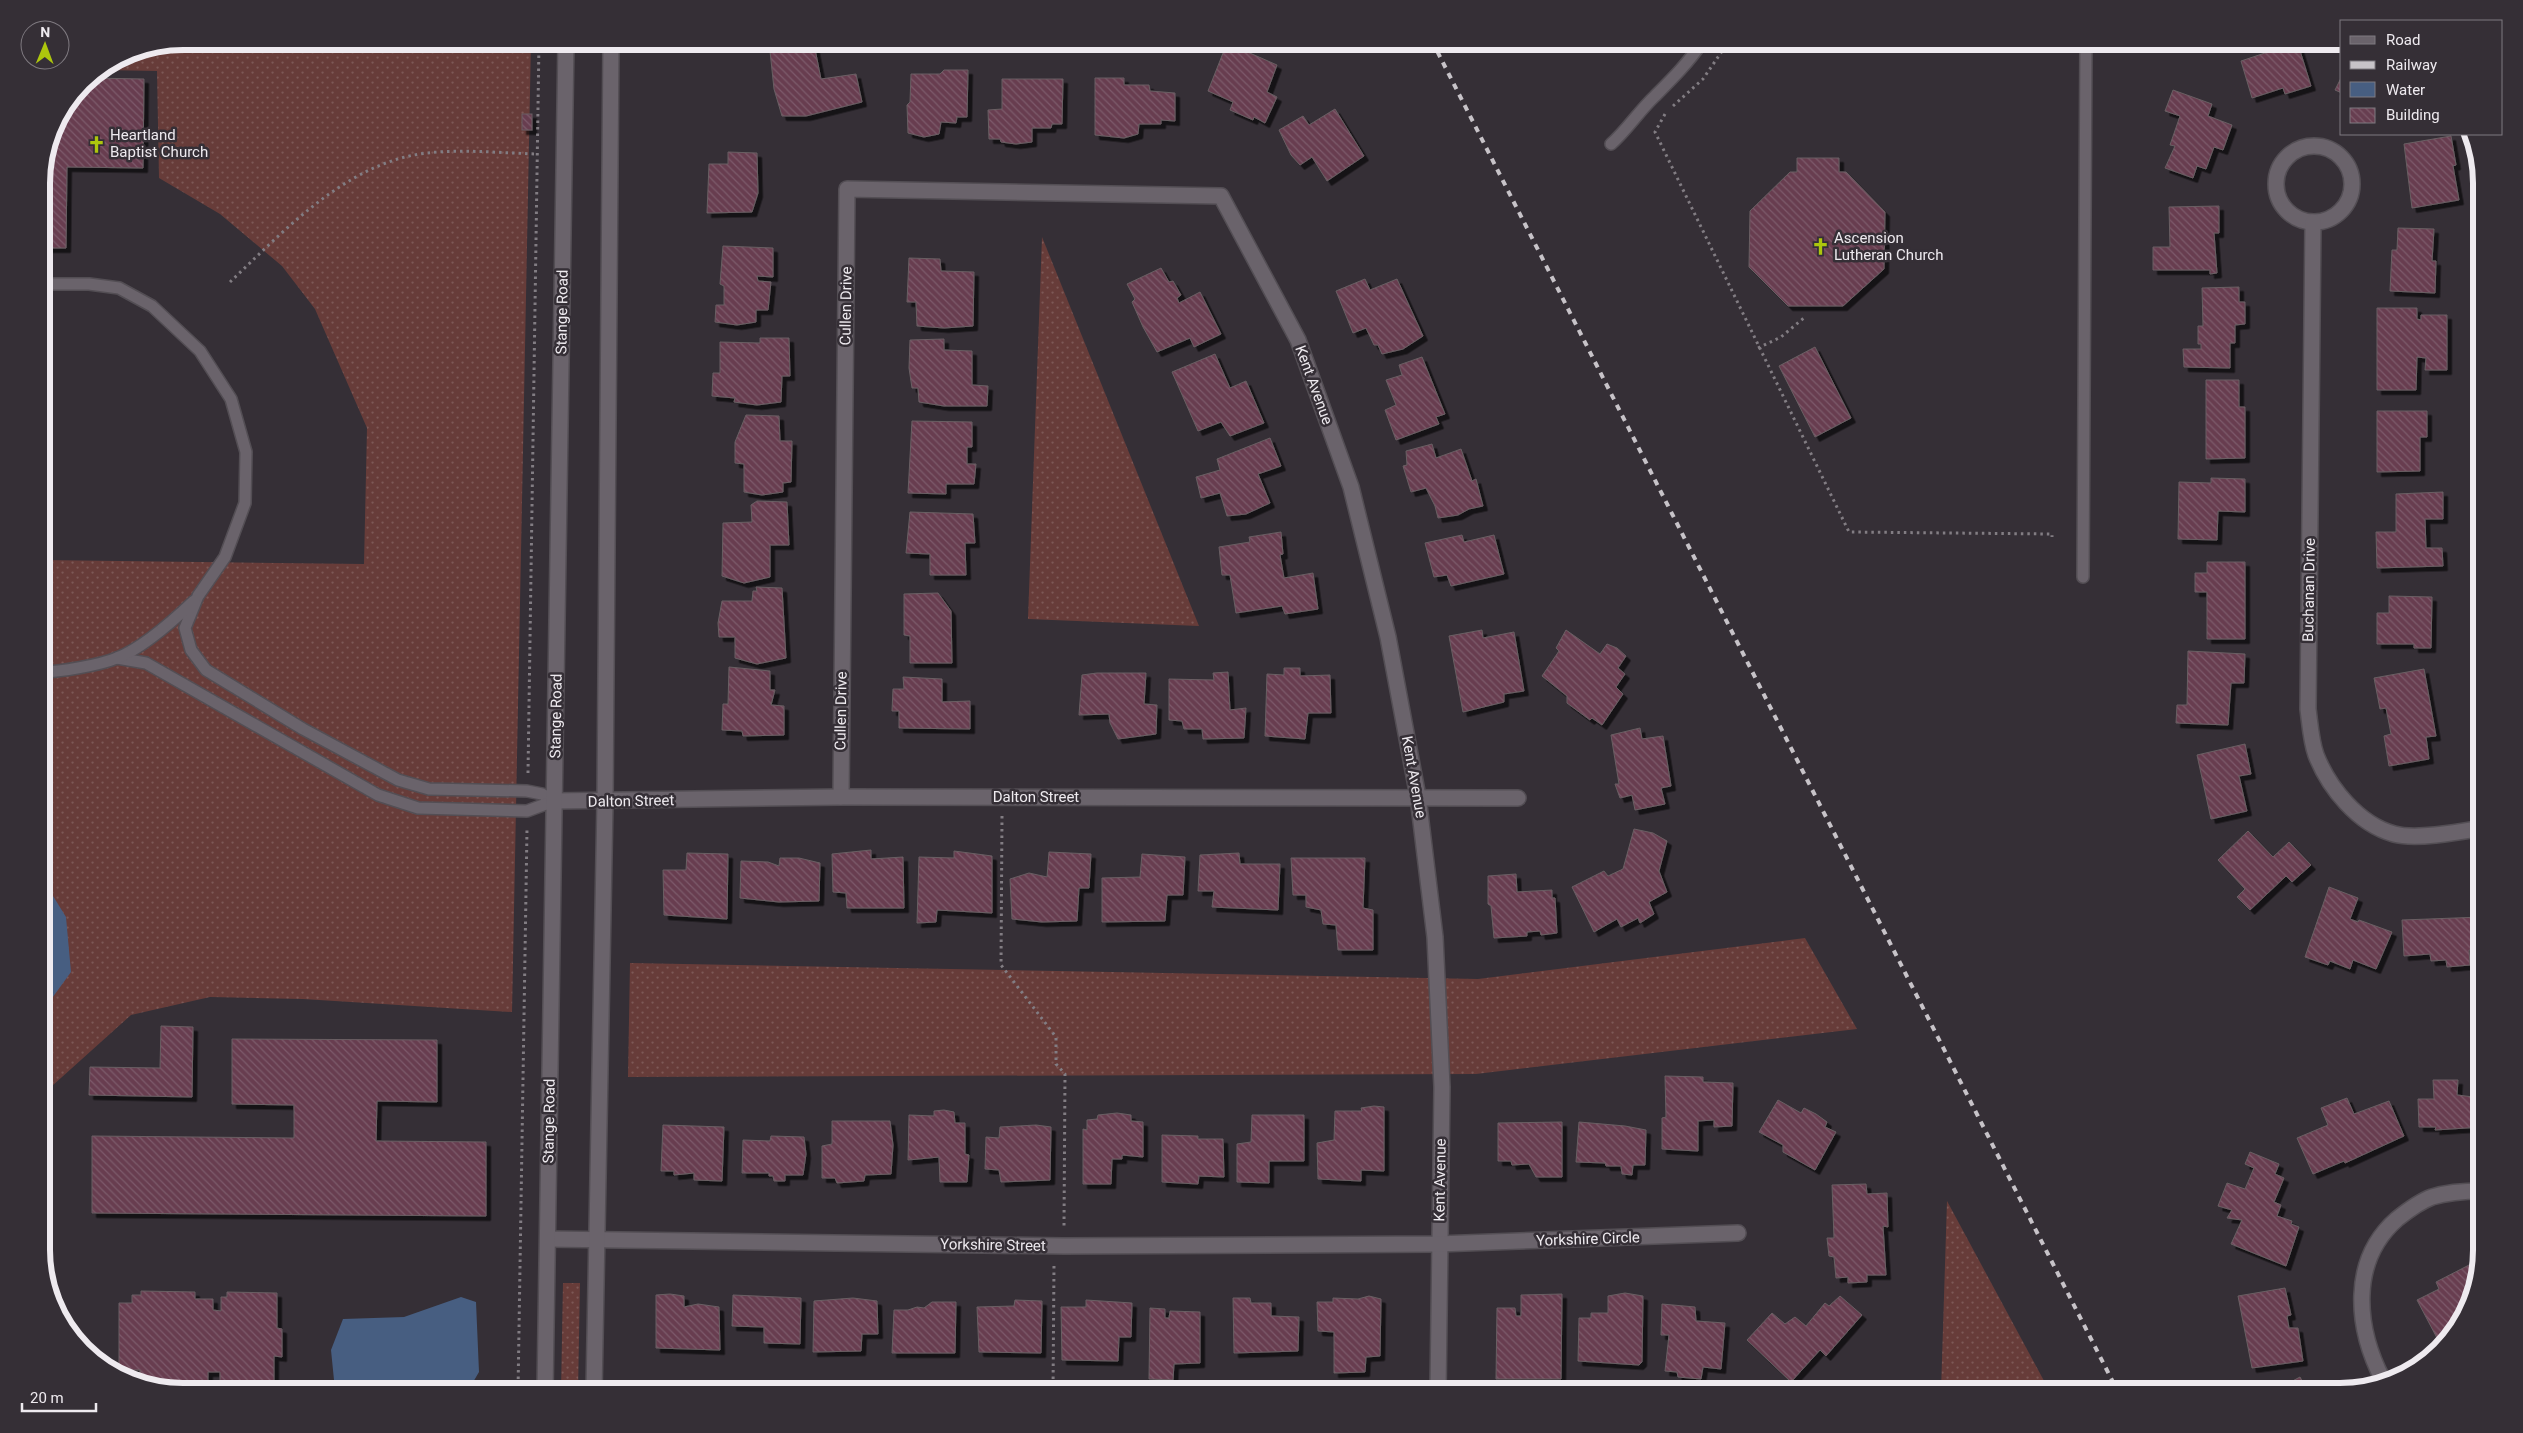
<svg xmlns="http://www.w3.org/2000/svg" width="2523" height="1433" viewBox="0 0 2523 1433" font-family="Roboto,sans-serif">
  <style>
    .grass { fill: url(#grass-dots) }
    .water { fill: #475e81 }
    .building { fill: url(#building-back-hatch); stroke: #695f63; filter: url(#shadow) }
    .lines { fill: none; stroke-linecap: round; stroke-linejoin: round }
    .lane-casing { stroke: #534e54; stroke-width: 14 }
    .street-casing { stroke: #534e54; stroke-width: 18 }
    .secondary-casing { stroke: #534e54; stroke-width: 18 }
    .path { stroke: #827d83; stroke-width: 3; stroke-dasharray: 2.5 4; stroke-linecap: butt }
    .lane { stroke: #6a636b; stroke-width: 11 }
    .street { stroke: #6a636b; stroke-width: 15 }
    .secondary { stroke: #6a636b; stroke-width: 15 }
    .rail { stroke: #c7c3c8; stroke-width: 4; stroke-dasharray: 6 6; stroke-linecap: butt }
    .labels { text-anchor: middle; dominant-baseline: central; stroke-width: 5; stroke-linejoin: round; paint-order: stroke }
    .poi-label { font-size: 15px; fill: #eeeaef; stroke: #352f36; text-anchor: start }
    .street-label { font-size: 15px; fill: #eeeaef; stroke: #352f36 }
    .rim { fill: none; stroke: #eeeaef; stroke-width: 6 }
  </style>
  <defs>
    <pattern id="grass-dots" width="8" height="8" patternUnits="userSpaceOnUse" patternTransform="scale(1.25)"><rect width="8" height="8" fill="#673c39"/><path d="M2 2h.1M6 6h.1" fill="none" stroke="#7d5856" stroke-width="1.8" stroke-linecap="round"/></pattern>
    <pattern id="building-back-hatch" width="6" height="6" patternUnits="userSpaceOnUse" patternTransform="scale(1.25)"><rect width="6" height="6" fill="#673e50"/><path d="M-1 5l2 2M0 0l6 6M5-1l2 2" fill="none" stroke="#7d5a6a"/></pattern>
    <filter id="shadow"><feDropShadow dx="4.5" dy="4.5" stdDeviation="0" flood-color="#0009"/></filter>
  </defs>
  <rect width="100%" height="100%" fill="#352f36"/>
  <g class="grass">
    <polygon points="183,41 531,41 512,1012 303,999 210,997 131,1015 42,1095 42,560 364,564 367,428 315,309 282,266 220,214 159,178 157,71 102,70 129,52"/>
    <polygon points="1042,237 1199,626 1028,619"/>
    <polygon points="1805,938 1857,1029 1476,1074 628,1077 630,963 1478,979"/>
    <polygon points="1947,1201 2050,1392 1941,1392"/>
    <polygon points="563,1283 580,1283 578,1392 561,1392"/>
  </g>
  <g class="water">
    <polygon points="42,881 45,883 66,917 71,972 42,1012"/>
    <path d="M 461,1297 L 476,1302 L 479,1372 L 469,1389 C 424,1390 379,1389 334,1380 L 331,1350 L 343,1319 L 404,1317 Z"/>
  </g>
  <g class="building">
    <polygon points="2268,41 2297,41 2311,86 2285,94 2283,88 2252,98 2241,61 2271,51"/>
    <polygon points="1227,43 1277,65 1267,92 1277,97 1265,123 1254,117 1253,120 1230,110 1233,102 1208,91"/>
    <polygon points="814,44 821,79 856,74 862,102 806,116 782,116 774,89 770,51"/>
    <polygon points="944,70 968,70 967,117 957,117 956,123 941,122 939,134 924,137 908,133 907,105 910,102 911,74 940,74"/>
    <polygon points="2342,76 2342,93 2335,90"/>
    <polygon points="90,78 144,79 143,168 67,167 66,248 42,248 42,174 56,121 83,83"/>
    <polygon points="1095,78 1124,78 1124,85 1149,85 1150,91 1175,93 1175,121 1161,120 1161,124 1139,124 1138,134 1124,138 1095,135"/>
    <polygon points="1002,79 1063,79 1062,124 1052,124 1051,128 1032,128 1032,142 1016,144 1001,142 1000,139 989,139 988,110 1002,109"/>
    <polygon points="2173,90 2212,104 2208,116 2232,125 2223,150 2214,147 2206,169 2197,166 2193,178 2165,168 2175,146 2170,145 2180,116 2165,111"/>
    <polygon points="1335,109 1364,156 1327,181 1312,157 1300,165 1291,155 1279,130 1303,116 1309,125"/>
    <rect x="522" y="114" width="10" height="16"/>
    <polygon points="2451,136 2456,165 2453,166 2459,200 2412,208 2404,144"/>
    <polygon points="728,152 757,153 758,193 752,212 707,213 709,164 728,164"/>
    <polygon points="1797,158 1839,158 1839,172 1846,172 1885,212 1884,269 1843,306 1788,306 1749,267 1750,211 1790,172 1797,172"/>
    <polygon points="2219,206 2219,233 2214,233 2217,273 2210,274 2210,270 2153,270 2153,247 2170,247 2169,207"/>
    <polygon points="2398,228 2434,229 2432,261 2436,261 2435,293 2390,291 2392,250 2397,250"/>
    <polygon points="723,246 773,248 773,277 757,276 758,281 771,282 768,310 756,310 756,322 737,325 715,322 716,305 724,305 724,286 720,284"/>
    <polygon points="909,258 940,259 941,271 974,272 973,326 944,328 917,326 916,302 907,302"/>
    <polygon points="1161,268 1169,282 1173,281 1181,295 1177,298 1179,303 1200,292 1221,334 1194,347 1190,338 1157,352 1143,327 1132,302 1135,299 1127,284"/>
    <polygon points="1365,279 1370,290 1397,279 1423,336 1403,349 1382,354 1378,345 1374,345 1366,328 1353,333 1336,291"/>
    <polygon points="2239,287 2239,302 2245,302 2245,324 2235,325 2235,343 2230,343 2230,368 2184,367 2183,349 2201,349 2201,344 2198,344 2198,326 2203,326 2202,288"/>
    <polygon points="2377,308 2417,308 2417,319 2421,320 2421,315 2447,315 2447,370 2425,370 2426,358 2417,357 2416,390 2377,390"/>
    <polygon points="760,338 789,338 790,376 782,376 781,402 757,405 734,402 735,398 712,396 713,373 720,373 720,342 760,343"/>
    <polygon points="944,339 944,350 972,351 972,385 988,386 987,406 944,406 919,402 918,388 912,388 909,368 910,340"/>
    <polygon points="1815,347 1851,418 1815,437 1779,366"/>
    <polygon points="1215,354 1230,388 1246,381 1264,423 1230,436 1221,422 1198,431 1172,372"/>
    <polygon points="1422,357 1445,414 1436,417 1439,424 1396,440 1385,410 1396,405 1386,380 1402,375 1399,365"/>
    <polygon points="2206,380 2239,380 2239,407 2245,407 2245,458 2206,459"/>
    <polygon points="2377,411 2427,411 2427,437 2420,437 2420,471 2377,472"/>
    <polygon points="746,415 779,416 780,441 792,441 791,482 783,483 783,492 762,495 744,492 744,464 735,463 735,442"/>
    <polygon points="912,421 972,422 972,447 967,447 967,464 976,464 974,484 946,484 946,494 908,493"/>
    <polygon points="1270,438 1281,466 1258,474 1270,503 1246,514 1227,516 1220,493 1201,498 1196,477 1220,470 1217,459"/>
    <polygon points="1432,444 1436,458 1461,449 1472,481 1476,479 1483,506 1469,509 1458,515 1438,518 1435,506 1426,488 1411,492 1403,466 1407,465 1406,451"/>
    <polygon points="2211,478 2245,479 2245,512 2218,511 2217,540 2178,539 2179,482 2211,483"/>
    <polygon points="2443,492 2443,519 2425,519 2426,548 2442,548 2443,566 2377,568 2376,532 2396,532 2396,494"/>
    <polygon points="757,501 787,502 789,545 770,545 770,577 744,583 722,576 723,523 752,522 751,505"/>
    <polygon points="910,512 973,514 975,543 965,543 966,575 930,575 930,554 906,553"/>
    <polygon points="1281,532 1283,554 1280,555 1284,578 1313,573 1318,609 1285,614 1282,606 1236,613 1230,575 1222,575 1219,547 1250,542 1249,537"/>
    <polygon points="1462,535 1464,542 1494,535 1504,574 1451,586 1447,575 1434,577 1425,543"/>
    <polygon points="2207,562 2245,562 2245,639 2207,639 2207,592 2195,592 2195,573 2207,573"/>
    <polygon points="756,587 782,588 786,658 757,664 735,658 735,637 719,637 718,623 722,601 752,601 753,591 757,591"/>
    <polygon points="938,593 951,611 952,663 910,663 910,636 904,635 904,594"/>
    <polygon points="2389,596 2432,597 2431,648 2414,648 2414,644 2377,644 2377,613 2389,613"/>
    <polygon points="1482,630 1483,638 1514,632 1524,691 1504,694 1504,702 1463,712 1449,636"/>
    <polygon points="1566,630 1600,654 1607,644 1617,648 1626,656 1618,668 1625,674 1616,687 1623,694 1602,725 1592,718 1590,720 1567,703 1567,696 1542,676 1559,651 1556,648"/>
    <polygon points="2188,651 2245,654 2244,683 2231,683 2228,725 2176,723 2177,705 2187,705"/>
    <polygon points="729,667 770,671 770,690 775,690 771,705 784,706 784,735 743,736 742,731 722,730 723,704 728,704"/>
    <polygon points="1284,668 1300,668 1300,676 1330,675 1331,713 1308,713 1305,739 1265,736 1267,674 1284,675"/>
    <polygon points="2424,669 2436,736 2426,737 2429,759 2389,766 2384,736 2391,734 2386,708 2380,709 2374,678"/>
    <polygon points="1228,672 1230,710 1246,708 1244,738 1203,739 1202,729 1184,729 1182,721 1169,720 1169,679 1214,680 1213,673"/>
    <polygon points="1097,673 1146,673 1144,704 1157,705 1156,734 1118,739 1110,723 1109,714 1079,715 1082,675"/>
    <polygon points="903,677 942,679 942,702 970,701 970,729 899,728 899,711 892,711 893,689 904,689"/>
    <polygon points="1640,728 1642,739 1663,736 1671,786 1661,788 1665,804 1635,810 1632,795 1620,798 1615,784 1619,784 1611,735"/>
    <polygon points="2245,744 2251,774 2239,776 2247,811 2211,819 2197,755"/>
    <polygon points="1634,829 1653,833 1667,841 1659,871 1667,892 1649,902 1654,914 1640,923 1638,918 1621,927 1617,919 1594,932 1572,887 1604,871 1608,876 1623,869"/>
    <polygon points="2248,831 2273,857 2289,842 2311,865 2292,882 2286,876 2250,910 2237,897 2245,889 2218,860"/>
    <polygon points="871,850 871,859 903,857 904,908 847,908 846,893 833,892 832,854"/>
    <polygon points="954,851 992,856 992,913 937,910 936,922 917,923 919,857 954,858"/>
    <polygon points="1049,852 1091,854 1089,888 1079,888 1077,921 1042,922 1012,919 1010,879 1029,873 1047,877"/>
    <polygon points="687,853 728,854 727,919 664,915 663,870 686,870"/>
    <polygon points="1239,853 1240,864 1280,864 1278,910 1212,907 1214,891 1198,891 1200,855"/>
    <polygon points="1142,854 1185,857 1183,895 1167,895 1165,921 1102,922 1102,878 1140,877"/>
    <polygon points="780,858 799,858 820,863 819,901 779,902 740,898 741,861 768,862 779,866"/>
    <polygon points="1291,858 1365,858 1363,908 1373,910 1373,950 1338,950 1336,925 1323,924 1321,910 1306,907 1306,895 1293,895"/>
    <polygon points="1516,874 1517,892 1552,890 1552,898 1555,898 1557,933 1541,935 1540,931 1527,932 1527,936 1494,938 1491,906 1488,904 1488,876"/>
    <polygon points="2329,887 2358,898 2350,919 2358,922 2359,920 2392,932 2376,969 2353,960 2350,969 2330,961 2328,965 2305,957"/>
    <polygon points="2482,917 2482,950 2469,950 2470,965 2447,967 2446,960 2431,961 2430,954 2404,956 2402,920"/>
    <polygon points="161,1026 193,1027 192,1097 89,1095 90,1067 160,1068"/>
    <polygon points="232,1039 437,1040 437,1102 377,1101 376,1141 486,1142 486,1216 92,1213 92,1136 294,1138 294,1105 232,1104"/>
    <polygon points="1665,1076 1703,1077 1703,1082 1733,1083 1732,1126 1714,1127 1714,1120 1698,1121 1698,1151 1662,1149 1662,1118 1666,1117"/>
    <polygon points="2433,1080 2458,1080 2457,1095 2482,1098 2482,1127 2435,1130 2436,1127 2419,1127 2418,1099 2434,1099"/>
    <polygon points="2347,1098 2354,1114 2389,1101 2404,1136 2345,1163 2344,1161 2313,1174 2297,1138 2328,1125 2321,1108"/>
    <polygon points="1778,1100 1801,1113 1804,1108 1816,1114 1827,1122 1825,1127 1836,1132 1815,1170 1783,1152 1783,1145 1759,1132"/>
    <polygon points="1374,1106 1384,1107 1384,1171 1361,1170 1361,1181 1318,1179 1317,1143 1334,1140 1335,1111 1362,1111 1361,1108"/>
    <polygon points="944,1110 954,1112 955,1123 965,1123 965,1154 969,1155 967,1182 940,1182 939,1157 908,1160 909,1115 934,1116 934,1111"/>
    <polygon points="1117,1113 1131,1115 1131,1121 1143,1122 1143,1157 1122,1155 1122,1159 1112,1159 1111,1184 1083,1184 1083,1129 1087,1130 1087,1120 1097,1119 1098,1115"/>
    <polygon points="1252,1115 1304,1115 1304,1161 1269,1161 1269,1183 1237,1182 1237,1144 1251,1142"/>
    <polygon points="832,1121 890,1121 893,1145 891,1174 865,1175 864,1181 837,1183 835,1178 822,1178 822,1146 832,1144"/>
    <polygon points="1562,1122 1562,1177 1536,1177 1529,1164 1512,1165 1511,1161 1498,1161 1498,1123"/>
    <polygon points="1579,1122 1625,1126 1646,1130 1645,1165 1633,1165 1632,1175 1622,1174 1621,1166 1606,1166 1605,1163 1576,1162"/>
    <polygon points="663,1125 724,1127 722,1181 694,1180 694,1173 674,1175 674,1171 661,1171"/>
    <polygon points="1036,1125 1051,1127 1050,1180 1001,1182 999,1170 985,1169 986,1137 999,1138 1000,1127"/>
    <polygon points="1162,1135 1198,1136 1198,1139 1223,1139 1224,1177 1199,1176 1198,1184 1162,1182"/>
    <polygon points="771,1136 804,1137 806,1154 803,1175 785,1175 785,1181 774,1181 773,1176 769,1176 769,1173 742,1173 743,1140 770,1141"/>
    <polygon points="2250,1152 2279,1164 2275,1174 2284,1178 2274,1202 2281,1205 2277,1216 2292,1221 2291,1224 2299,1227 2286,1266 2231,1244 2242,1220 2227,1218 2232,1210 2218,1206 2227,1183 2245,1189 2254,1168 2245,1164"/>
    <polygon points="1866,1184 1867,1194 1887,1193 1888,1227 1883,1226 1886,1275 1867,1275 1867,1282 1848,1283 1848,1277 1836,1278 1834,1257 1829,1256 1827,1238 1834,1238 1832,1185"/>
    <polygon points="2471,1264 2476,1270 2463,1320 2454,1330 2437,1338 2417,1300 2439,1289 2436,1282"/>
    <polygon points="2285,1288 2291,1315 2287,1316 2289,1328 2298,1328 2303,1361 2252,1368 2238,1296"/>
    <polygon points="141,1291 195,1292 195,1299 213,1299 213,1310 221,1311 221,1297 227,1297 227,1292 277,1293 277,1328 282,1329 282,1357 274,1356 274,1384 220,1383 220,1372 208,1372 208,1382 143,1381 140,1380 140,1370 119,1370 119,1303 132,1303 132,1295 141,1295"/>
    <polygon points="1625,1293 1643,1296 1642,1362 1639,1365 1578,1361 1579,1318 1591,1318 1591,1313 1608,1313 1608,1296"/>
    <polygon points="670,1294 684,1296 684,1307 698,1304 719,1307 720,1350 656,1348 656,1295"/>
    <polygon points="1562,1294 1561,1379 1496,1379 1497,1308 1515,1308 1516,1316 1521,1316 1521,1295"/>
    <polygon points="733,1295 801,1298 800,1344 764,1343 764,1327 732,1326"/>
    <polygon points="1369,1296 1381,1299 1380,1356 1366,1357 1365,1372 1334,1373 1334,1332 1318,1331 1317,1302 1333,1302 1333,1298 1358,1299"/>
    <polygon points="1840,1296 1862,1315 1826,1356 1820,1350 1791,1382 1747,1340 1772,1313 1785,1324 1795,1317 1806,1326 1825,1303 1829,1306"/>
    <polygon points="853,1298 877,1301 878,1334 862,1334 861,1351 813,1352 814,1301"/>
    <polygon points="1233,1298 1250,1298 1251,1303 1271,1303 1271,1316 1299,1317 1298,1351 1234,1353"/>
    <polygon points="1015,1300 1042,1301 1041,1353 979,1352 977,1307 1014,1306"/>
    <polygon points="1086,1300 1132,1303 1131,1337 1119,1337 1118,1361 1062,1360 1061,1307 1086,1307"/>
    <polygon points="932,1302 956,1302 955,1353 892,1353 894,1310 908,1310 917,1307 924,1308"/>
    <polygon points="1662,1304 1695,1307 1696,1321 1725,1323 1721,1369 1703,1367 1701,1379 1678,1377 1677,1372 1665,1371 1669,1335 1661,1335"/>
    <polygon points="1150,1308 1165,1309 1165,1318 1169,1318 1170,1311 1200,1312 1200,1363 1174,1364 1173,1380 1149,1379"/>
    <polygon points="2300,1377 2308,1392 2272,1392"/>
  </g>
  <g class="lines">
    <defs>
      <g id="lane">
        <path d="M 1611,144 C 1627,130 1639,111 1655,96 C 1673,78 1689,62 1703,41"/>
        <polyline points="42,284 89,284 119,288 152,306 200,351 231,399 246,452 245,503 225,557 198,596 185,628 191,650 206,670 303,729 398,780 429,789 527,791 542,794 554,801"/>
        <polyline points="2083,577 2086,41"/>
        <polyline points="117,658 146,663 378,795 418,808 527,811 554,801"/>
        <path d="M 42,672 C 60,672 100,665 117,658 C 143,648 174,620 194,601"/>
      </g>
      <g id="street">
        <circle cx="2314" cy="184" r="38"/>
        <path d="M 2313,222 L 2308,709 C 2310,724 2311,741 2316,755 C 2329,788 2358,824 2394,834 C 2416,840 2459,832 2482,828"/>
        <polyline points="841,797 847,189 1221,196 1298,340 1351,487 1388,637 1418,797 1435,937 1442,1087 1438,1392"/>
        <polyline points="554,801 841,797 1518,798"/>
        <polyline points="548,1239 1064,1246 1438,1244 1738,1233"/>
        <path d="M 2383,1380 C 2356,1328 2349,1261 2397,1219 C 2407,1211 2421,1201 2432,1197 C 2448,1192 2466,1191 2482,1191"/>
      </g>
      <g id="secondary">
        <polyline points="545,1392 566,41"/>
        <polyline points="594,1392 605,802 611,41"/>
      </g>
    </defs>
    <use href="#lane" class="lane-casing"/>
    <use href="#street" class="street-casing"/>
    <use href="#secondary" class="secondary-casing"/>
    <g class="path">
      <polyline points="1673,106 1703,79 1729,41"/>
      <polyline points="1665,114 1655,132 1849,532 2052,534 2052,537"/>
      <path d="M 230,282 C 285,230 347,162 427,153 C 463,149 501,153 538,154"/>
      <polyline points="1758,348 1781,337 1805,317"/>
      <polyline points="528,773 539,41"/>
      <polyline points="1002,816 1001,965 1056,1037 1056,1064 1065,1074 1064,1226"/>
      <polyline points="518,1392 527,829"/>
      <polyline points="1053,1392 1054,1265"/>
    </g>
    <use href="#lane" class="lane"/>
    <use href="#street" class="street"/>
    <use href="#secondary" class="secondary"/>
    <polyline class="rail" points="1432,41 2118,1392"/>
  </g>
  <defs>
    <symbol id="church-bare" viewBox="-9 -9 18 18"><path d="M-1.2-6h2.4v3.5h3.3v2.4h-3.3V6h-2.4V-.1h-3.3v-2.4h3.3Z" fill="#adc60d" stroke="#352f36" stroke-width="2.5" paint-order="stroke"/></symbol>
  </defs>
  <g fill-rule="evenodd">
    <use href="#church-bare" x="84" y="132" width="25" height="25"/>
    <use href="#church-bare" x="1808" y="234" width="25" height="25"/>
  </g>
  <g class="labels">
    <g class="poi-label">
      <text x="110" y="135">Heartland<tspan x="110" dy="17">Baptist Church</tspan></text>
      <text x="1834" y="238">Ascension<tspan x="1834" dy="17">Lutheran Church</tspan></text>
    </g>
    <g class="street-label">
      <text transform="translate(846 306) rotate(-89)">Cullen Drive</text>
      <text transform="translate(562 312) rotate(-89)">Stange Road</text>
      <text transform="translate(1314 385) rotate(70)">Kent Avenue</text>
      <text transform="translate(2309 590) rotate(-89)">Buchanan Drive</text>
      <text transform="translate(841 711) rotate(-89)">Cullen Drive</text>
      <text transform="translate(556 716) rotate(-89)">Stange Road</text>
      <text transform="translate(1414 777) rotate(80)">Kent Avenue</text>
      <text x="1036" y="797">Dalton Street</text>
      <text transform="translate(631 801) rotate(-1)">Dalton Street</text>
      <text transform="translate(549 1121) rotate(-89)">Stange Road</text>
      <text transform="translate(1440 1180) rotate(-89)">Kent Avenue</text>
      <text transform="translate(1588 1239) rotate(-2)">Yorkshire Circle</text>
      <text transform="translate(993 1245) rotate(1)">Yorkshire Street</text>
    </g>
  </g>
  <path d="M0 0H2523V1433H0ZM183 50H2340A133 133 0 0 1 2473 183V1250A133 133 0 0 1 2340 1383H183A133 133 0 0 1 50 1250V183A133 133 0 0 1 183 50Z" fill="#352f36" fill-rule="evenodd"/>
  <path class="rim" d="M183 50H2340A133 133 0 0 1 2473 183V1250A133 133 0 0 1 2340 1383H183A133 133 0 0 1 50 1250V183A133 133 0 0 1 183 50Z"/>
  <rect x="2340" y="20" width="162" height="115" fill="#352f36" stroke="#7f7a80"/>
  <rect x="2350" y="36" width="25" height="8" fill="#6a636b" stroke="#7f7a80"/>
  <text x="2386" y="45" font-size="15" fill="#eeeaef">Road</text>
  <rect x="2350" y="61" width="25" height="8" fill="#c7c3c8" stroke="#7f7a80"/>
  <text x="2386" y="70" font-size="15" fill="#eeeaef">Railway</text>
  <rect x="2350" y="82" width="25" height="15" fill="#475e81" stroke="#7f7a80"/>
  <text x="2386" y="95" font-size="15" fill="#eeeaef">Water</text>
  <rect x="2350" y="108" width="25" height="15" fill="url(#building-back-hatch)" stroke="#7f7a80"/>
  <text x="2386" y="120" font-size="15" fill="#eeeaef">Building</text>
  <g transform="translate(45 45) rotate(1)"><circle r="24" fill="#352f36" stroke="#7f7a80"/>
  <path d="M0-4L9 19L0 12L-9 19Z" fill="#adc60d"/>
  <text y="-8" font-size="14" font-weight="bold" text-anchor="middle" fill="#eeeaef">N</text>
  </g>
  <path d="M22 1403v8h74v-8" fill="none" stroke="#eeeaef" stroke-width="2.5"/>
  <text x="30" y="1403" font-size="15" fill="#eeeaef" stroke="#352f36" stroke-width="4" paint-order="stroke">20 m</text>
</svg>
